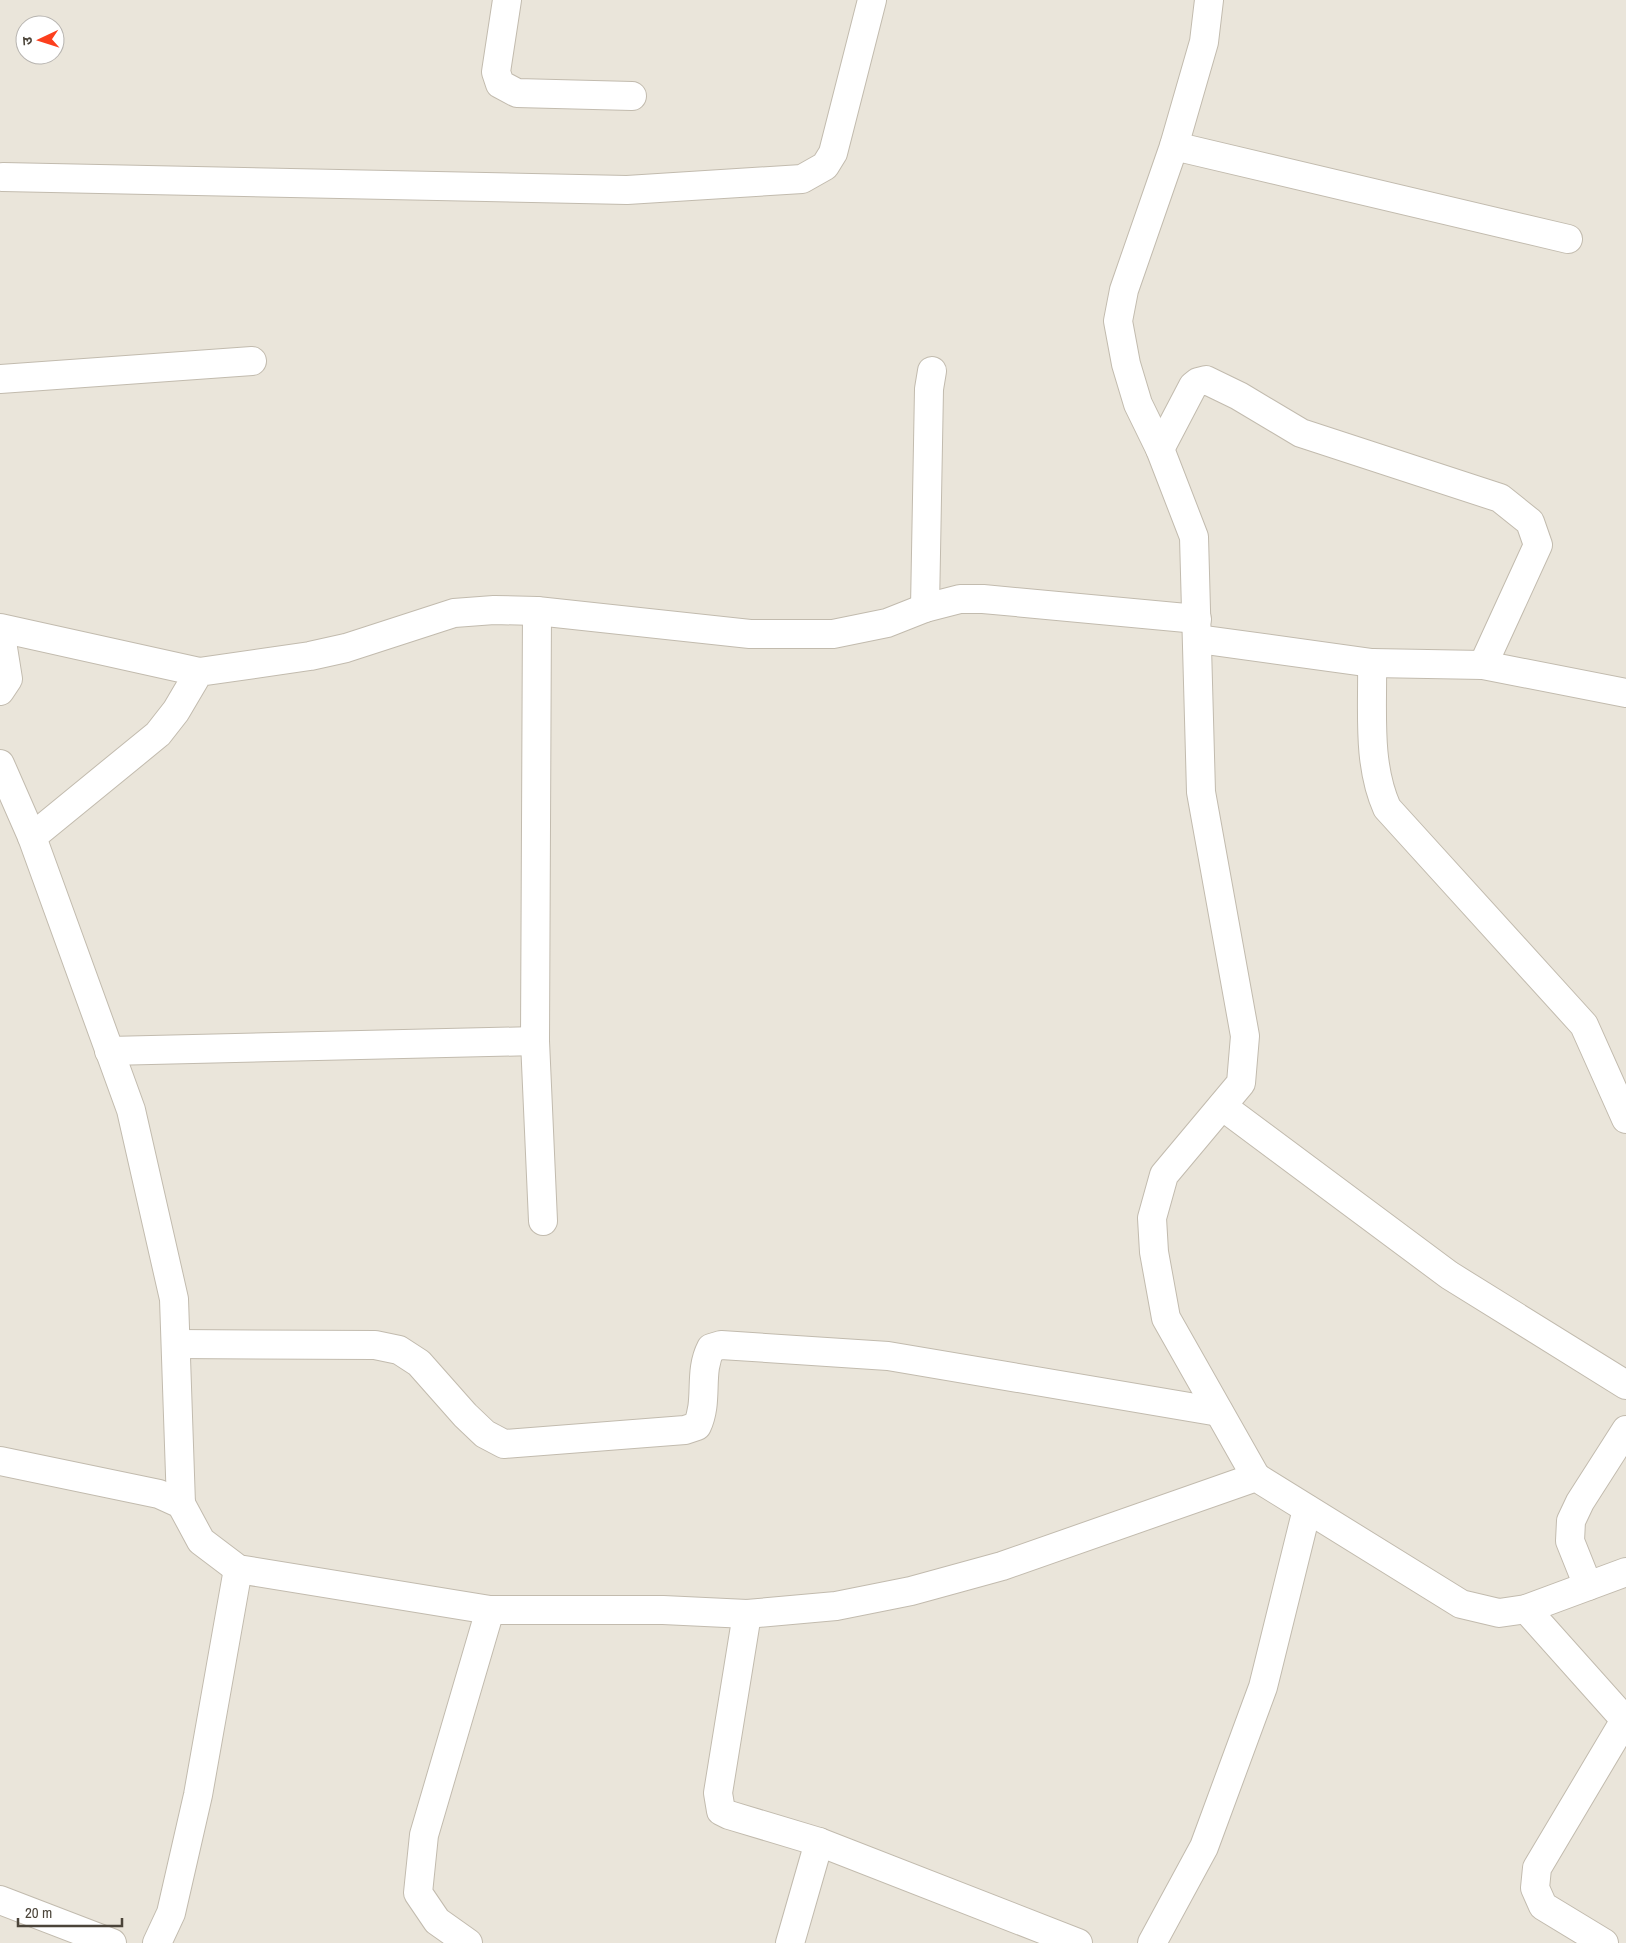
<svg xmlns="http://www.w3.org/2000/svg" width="1626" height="1943" viewBox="0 0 1626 1943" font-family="'Archivo Narrow','Noto Sans Devanagari',sans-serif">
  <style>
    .residential { fill: #eae5da; fill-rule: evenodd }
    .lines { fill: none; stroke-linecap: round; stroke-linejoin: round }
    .minor-casing { stroke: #c2bbae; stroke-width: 30 }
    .minor { stroke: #fff; stroke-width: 28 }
  </style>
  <rect width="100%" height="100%" fill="#f6f3ec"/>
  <path class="residential" d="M 0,0 L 1626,0 L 1626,1943 L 0,1943 ZM 25,25 L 55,25 L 55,55 L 25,55 Z"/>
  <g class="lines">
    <defs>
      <g id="minor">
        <polyline points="507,0 496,72 500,84 517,93 632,96"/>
        <polyline points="1209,0 1204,42 1174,146 1124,290 1118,321 1126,364 1138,404 1160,449 1194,537 1201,792 1245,1036 1241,1083 1164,1175 1152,1218 1154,1252 1166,1318 1256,1477"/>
        <polyline points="1174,146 1568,239"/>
        <polyline points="3,177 627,190 802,179 825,166 833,153 872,0"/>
        <polyline points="0,379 252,361"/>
        <polyline points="1160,449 1193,386 1198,382 1206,380 1239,396 1301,433 1500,498 1530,522 1538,545 1483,665"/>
        <polyline points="925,608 929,389 932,371"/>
        <polyline points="537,611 535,1041 543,1221"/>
        <polyline points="0,628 199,672"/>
        <polyline points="0,629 8,679 0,691"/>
        <polyline points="1198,639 1372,663 1483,665 1626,693"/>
        <path d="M 1372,663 C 1373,711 1367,763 1387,808 L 1584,1025 L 1626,1119"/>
        <polyline points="0,764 32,837 131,1110 174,1299 181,1504"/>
        <polyline points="32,837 158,734 176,711 199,672 310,656 346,648 454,613 494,610 537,611 750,634 833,634 887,623 925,608 960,599 983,599 1197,619"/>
        <polyline points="109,1051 535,1041"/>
        <polyline points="1222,1106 1449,1275 1626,1385"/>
        <path d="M 176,1344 L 375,1345 L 399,1350 L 419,1363 L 465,1415 L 485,1434 L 504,1444 L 685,1430 L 697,1426 C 709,1400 698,1373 711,1348 L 721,1345 L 888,1356 L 1219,1412"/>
        <polyline points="0,1461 159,1494 181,1504 201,1541 238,1569 490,1610 663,1610 747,1614 836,1606 911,1591 1002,1566 1256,1477 1461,1604 1499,1613 1526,1609 1626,1572"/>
        <polyline points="1588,1586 1570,1541 1571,1521 1580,1502 1626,1430"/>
        <polyline points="1526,1609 1626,1721"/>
        <polyline points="747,1614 718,1793 721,1811 729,1815 819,1842 1078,1943"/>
        <polyline points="0,1900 112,1943"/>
        <polyline points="157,1943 171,1913 198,1795 238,1569"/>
        <polyline points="468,1943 437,1921 418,1893 424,1835 490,1610"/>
        <polyline points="790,1943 819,1842"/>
        <polyline points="1152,1943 1204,1847 1263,1687 1307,1509"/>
        <polyline points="1604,1943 1543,1906 1535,1888 1537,1868 1625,1720"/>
      </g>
    </defs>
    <use href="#minor" class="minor-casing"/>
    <use href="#minor" class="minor"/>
  </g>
  <g transform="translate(40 40) rotate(266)"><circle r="24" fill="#ffffff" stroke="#b7b4b0"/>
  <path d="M0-4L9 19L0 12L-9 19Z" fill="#fc3f1d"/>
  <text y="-8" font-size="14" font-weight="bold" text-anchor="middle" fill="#4b4439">उ</text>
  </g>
  <path d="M18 1918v8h104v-8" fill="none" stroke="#4b4439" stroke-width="2.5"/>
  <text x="25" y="1918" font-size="15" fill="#4b4439" stroke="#ffffff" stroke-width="4" paint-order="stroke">20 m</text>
</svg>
